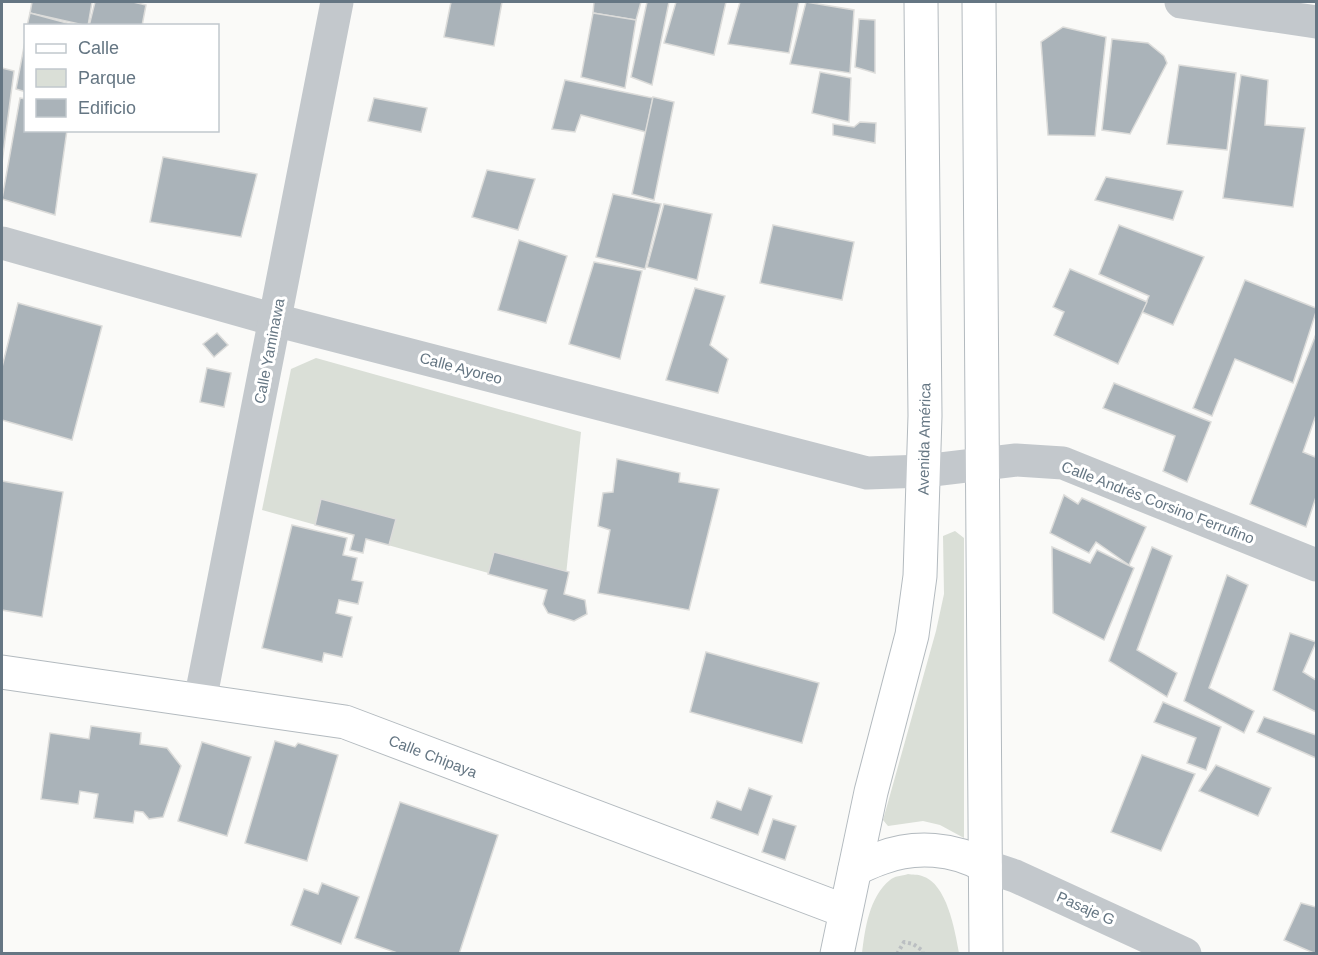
<svg xmlns="http://www.w3.org/2000/svg" width="1318" height="955" viewBox="0 0 1318 955" font-family="Arial,sans-serif">
  <style>
    .green { fill: #dadfd7 }
    .building { fill: #aab3b9; stroke: #dcdcda; stroke-width: 1.5 }
    .lines { fill: none; stroke-linecap: round; stroke-linejoin: round }
    .secondary-casing { stroke: #b3babf; stroke-width: 35 }
    .path { stroke: #bbbfc2; stroke-width: 4; stroke-dasharray: 3 3; stroke-linecap: butt }
    .street { stroke: #c3c8cc; stroke-width: 33 }
    .secondary { stroke: #fff; stroke-width: 33 }
    .labels { text-anchor: middle; dominant-baseline: central; stroke-width: 6; stroke-linejoin: round; paint-order: stroke }
    .street-label { font-size: 15px; fill: #657683; stroke: #fff }
  </style>
  <rect width="100%" height="100%" fill="#fafaf8"/>
  <g class="green">
    <polygon points="316,358 581,432 564,594 262,510 291,369"/>
    <polygon points="955,531 964,538 964,838 940,825 923,821 888,826 883,820 936,631 944,594 943,536"/>
    <path d="M 908,874 C 912,875 918,874 922,876 C 947,883 955,931 959,953 L 862,953 C 865,929 869,897 890,880 C 894,876 902,876 908,874 Z"/>
  </g>
  <g class="building">
    <polygon points="32,2 92,2 88,26 30,13"/>
    <polygon points="95,2 133,2 146,5 142,26 89,26"/>
    <polygon points="451,2 502,2 494,46 444,37"/>
    <polygon points="594,2 641,2 636,20 593,13"/>
    <polygon points="647,2 669,2 652,85 631,77"/>
    <polygon points="676,2 726,2 714,55 664,43"/>
    <polygon points="740,2 799,2 789,53 728,44"/>
    <polygon points="806,2 854,10 850,73 790,64"/>
    <polygon points="30,13 78,26 27,26"/>
    <polygon points="593,13 636,20 625,88 581,77"/>
    <polygon points="859,19 875,20 875,73 855,67"/>
    <polygon points="1063,27 1106,37 1095,136 1048,135 1041,42"/>
    <polygon points="26,36 26,92 16,89"/>
    <polygon points="1112,39 1148,43 1164,56 1167,63 1130,134 1102,130"/>
    <polygon points="1179,65 1236,73 1227,150 1167,144"/>
    <polygon points="2,68 14,71 2,163"/>
    <polygon points="820,72 851,78 849,122 812,113"/>
    <polygon points="1241,75 1268,80 1265,125 1305,128 1293,207 1223,198"/>
    <polygon points="565,80 653,98 646,132 581,115 575,132 552,129"/>
    <polygon points="653,97 674,102 654,200 632,194"/>
    <polygon points="20,98 26,99 26,130 67,130 55,215 2,199"/>
    <polygon points="374,98 427,108 421,132 368,121"/>
    <polygon points="860,122 876,123 875,143 833,135 833,124 854,127"/>
    <polygon points="163,157 257,174 241,237 150,222"/>
    <polygon points="487,170 535,179 518,230 472,217"/>
    <polygon points="1106,177 1183,191 1173,220 1095,200"/>
    <polygon points="613,194 661,204 645,269 596,257"/>
    <polygon points="664,204 712,214 697,280 647,267"/>
    <polygon points="773,225 854,242 842,300 760,283"/>
    <polygon points="1119,225 1204,257 1173,325 1142,312 1149,296 1099,274"/>
    <polygon points="519,240 567,256 546,323 498,310"/>
    <polygon points="594,262 642,271 620,359 569,344"/>
    <polygon points="1070,269 1147,302 1118,364 1054,335 1064,312 1053,307"/>
    <polygon points="1245,280 1316,308 1316,312 1293,383 1235,359 1212,416 1193,408"/>
    <polygon points="695,288 725,296 710,345 728,359 718,393 666,380"/>
    <polygon points="18,303 102,326 72,440 2,420 2,367"/>
    <polygon points="217,333 228,345 214,357 203,344"/>
    <polygon points="1316,334 1316,415 1303,452 1315,457 1316,453 1316,497 1306,527 1250,504"/>
    <polygon points="207,368 231,373 224,407 200,402"/>
    <polygon points="1114,383 1211,422 1187,482 1163,471 1175,436 1103,408"/>
    <polygon points="617,459 680,473 679,482 719,489 689,610 598,593 610,530 598,526 603,493 613,492"/>
    <polygon points="2,481 63,492 42,617 2,610"/>
    <polygon points="1064,495 1078,504 1082,498 1146,527 1129,565 1096,542 1089,553 1050,533"/>
    <polygon points="321,499 396,519 389,545 366,539 363,553 350,550 354,535 315,525"/>
    <polygon points="292,525 347,538 343,555 357,558 352,580 363,582 358,604 339,600 336,613 352,617 342,657 324,653 322,662 262,648"/>
    <polygon points="1052,547 1090,563 1097,550 1134,568 1104,640 1053,613"/>
    <polygon points="1152,547 1172,556 1137,650 1177,673 1167,697 1109,661"/>
    <polygon points="494,552 569,572 564,594 585,600 587,614 574,621 548,613 543,604 547,590 488,574"/>
    <polygon points="1227,575 1248,585 1209,688 1254,711 1244,733 1184,701"/>
    <polygon points="1290,633 1316,642 1303,672 1316,680 1316,712 1273,690"/>
    <polygon points="706,652 819,683 802,743 690,712"/>
    <polygon points="1163,702 1221,727 1206,770 1187,763 1196,738 1154,722"/>
    <polygon points="1264,717 1316,735 1316,758 1257,732"/>
    <polygon points="91,726 141,733 140,744 167,748 181,766 163,817 149,819 143,812 135,811 133,823 94,818 98,794 80,791 78,804 41,799 50,733 89,739"/>
    <polygon points="275,741 295,747 298,743 338,755 307,861 245,843"/>
    <polygon points="202,742 251,757 227,836 178,821"/>
    <polygon points="1142,755 1195,774 1161,851 1111,832"/>
    <polygon points="1216,765 1271,788 1258,816 1199,791"/>
    <polygon points="749,788 772,796 758,835 711,818 717,801 741,810"/>
    <polygon points="400,802 498,835 459,954 400,954 355,938"/>
    <polygon points="773,819 796,826 785,860 762,852"/>
    <polygon points="322,883 359,897 341,944 291,925 304,889 318,894"/>
    <polygon points="1301,903 1316,907 1316,954 1284,940"/>
  </g>
  <g class="lines">
    <defs>
      <g id="secondary">
        <polyline points="979,2 986,954"/>
        <polyline points="2,672 345,722 845,911"/>
        <path d="M 855,869 C 864,865 872,861 881,858 C 915,845 954,848 985,866"/>
        <polyline points="837,954 871,792 912,635 920,576 925,416 921,2"/>
      </g>
    </defs>
    <use href="#secondary" class="secondary-casing"/>
    <polyline class="path" points="897,954 904,942 913,944 923,951 923,954"/>
    <g class="street">
      <polyline points="1181,2 1316,22"/>
      <polyline points="2,243 275,320 867,473 924,471 1016,460 1063,463 1316,565"/>
      <polyline points="200,701 337,2"/>
      <polyline points="985,866 1015,876 1185,954"/>
    </g>
    <use href="#secondary" class="secondary"/>
  </g>
  <g class="labels">
    <g class="street-label">
      <text transform="translate(269 351) rotate(-79)">Calle Yaminawa</text>
      <text transform="translate(461 368) rotate(15)">Calle Ayoreo</text>
      <text transform="translate(924 439) rotate(-89)">Avenida América</text>
      <text transform="translate(1158 502) rotate(21)">Calle Andrés Corsino Ferrufino</text>
      <text transform="translate(433 756) rotate(21)">Calle Chipaya</text>
      <text transform="translate(1086 908) rotate(24)">Pasaje G</text>
    </g>
  </g>
  <rect width="1318" height="955" fill="none" stroke="#657683" stroke-width="6"/>
  <rect x="24" y="24" width="195" height="108" fill="#ffffff" stroke="#c1c8cd" stroke-width="1.5"/>
  <rect x="36" y="44" width="30" height="9" fill="#ffffff" stroke="#c1c8cd" stroke-width="1.5"/>
  <text x="78" y="54" font-size="18" fill="#657683">Calle</text>
  <rect x="36" y="69" width="30" height="18" fill="#dadfd7" stroke="#c1c8cd" stroke-width="1.5"/>
  <text x="78" y="84" font-size="18" fill="#657683">Parque</text>
  <rect x="36" y="99" width="30" height="18" fill="#aab3b9" stroke="#c1c8cd" stroke-width="1.5"/>
  <text x="78" y="114" font-size="18" fill="#657683">Edificio</text>
</svg>
